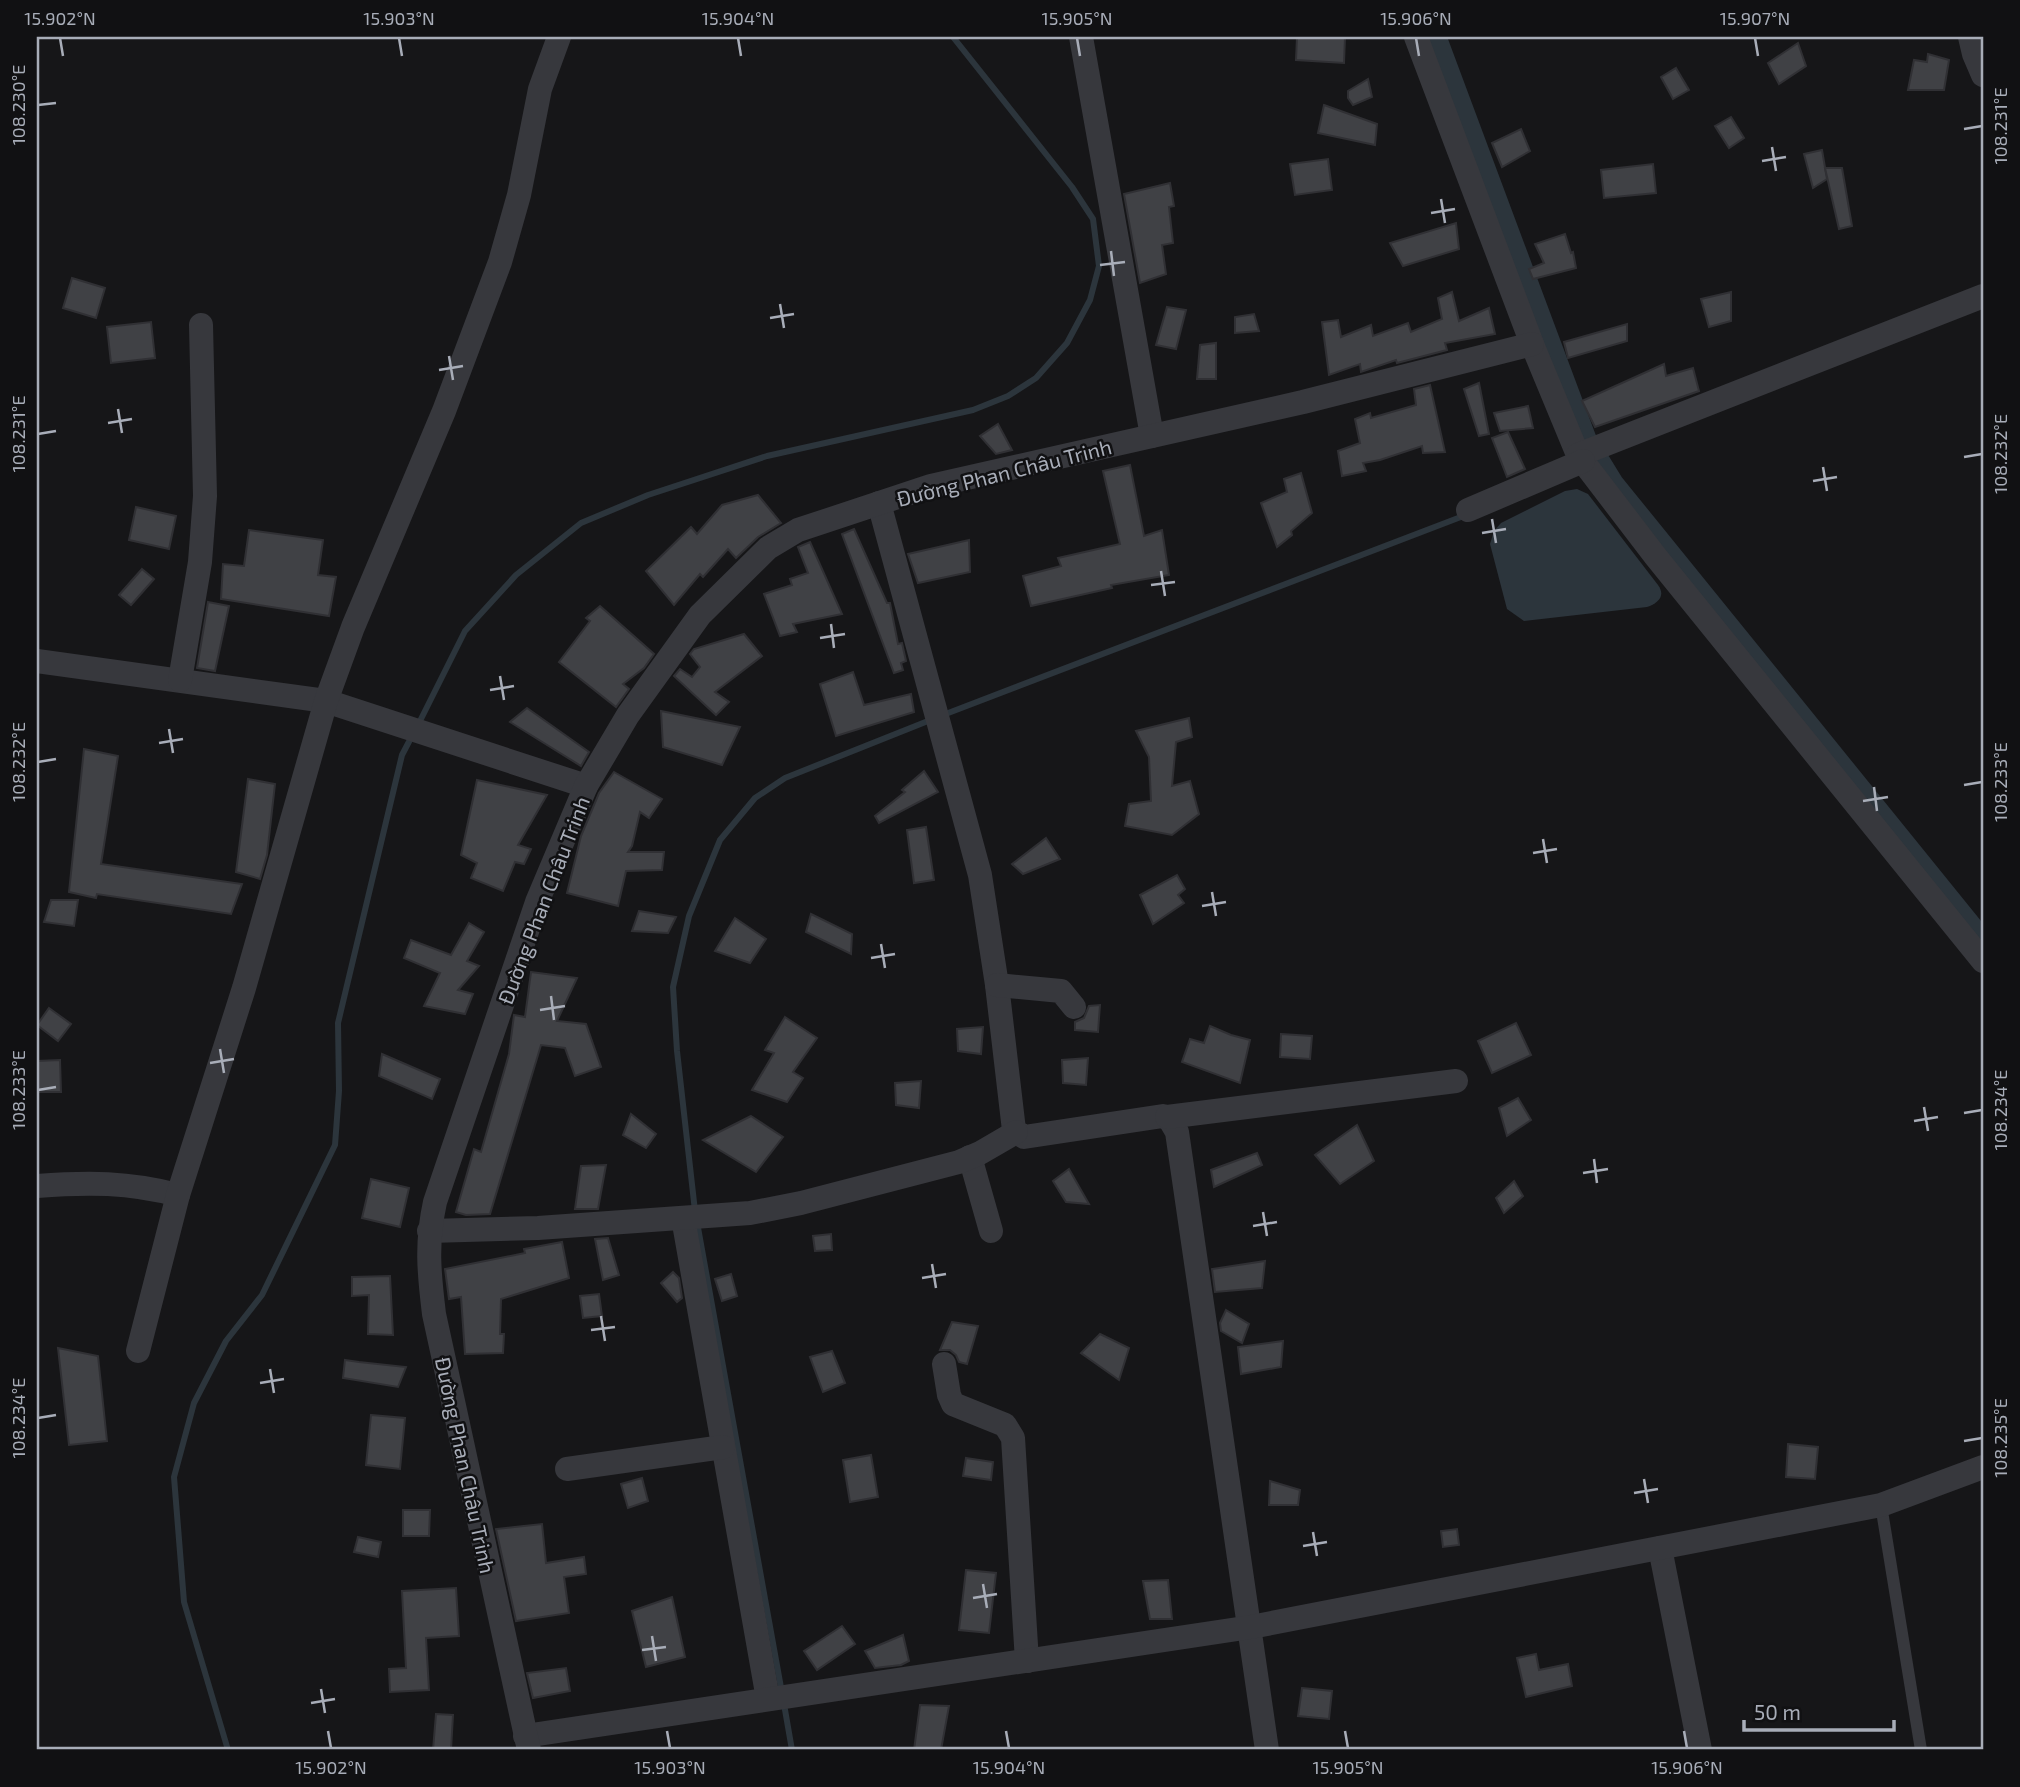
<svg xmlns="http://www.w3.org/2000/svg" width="2020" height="1787" viewBox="0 0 2020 1787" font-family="'Exo 2',sans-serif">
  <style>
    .water { fill: #2c353c }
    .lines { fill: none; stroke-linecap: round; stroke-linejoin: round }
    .stream { stroke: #2c353c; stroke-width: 6 }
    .canal { stroke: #2c353c; stroke-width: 21 }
    .building { fill: #404145; stroke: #303034; stroke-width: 2 }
    .lane { stroke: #37383d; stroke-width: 12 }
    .street { stroke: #37383d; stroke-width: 24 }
    .ticks { fill: none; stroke: #a8adb8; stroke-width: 2.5 }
    .labels { text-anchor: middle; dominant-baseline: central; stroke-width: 5; stroke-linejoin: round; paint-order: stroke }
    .street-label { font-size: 21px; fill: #a8adb8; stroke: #111113 }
    .neatline { fill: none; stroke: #a8adb8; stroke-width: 2.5 }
    .ticks-label { font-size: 18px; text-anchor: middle; fill: #a8adb8 }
  </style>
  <rect width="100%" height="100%" fill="#161618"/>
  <path class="water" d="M 1577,489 L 1588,494 L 1658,585 C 1666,596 1658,603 1647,607 L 1524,621 L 1507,609 L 1490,544 L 1494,531 L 1501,523 L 1565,491 Z"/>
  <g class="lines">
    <g class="stream">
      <polyline points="943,715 1466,515"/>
      <polyline points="418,725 465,631 516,575 581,523 648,495 767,456 973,410 1008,396 1036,378 1067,343 1090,300 1099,266 1093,219 1072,187 953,37"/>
      <polyline points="695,1211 677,1051 673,987 689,916 720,840 755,798 785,778 933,719"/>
      <polyline points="697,1222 782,1693"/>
      <polyline points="784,1704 792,1750"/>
      <polyline points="228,1750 184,1602 174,1477 194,1403 226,1341 262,1295 335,1145 339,1091 338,1023 402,755 413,734"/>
    </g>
    <polyline class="canal" points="1436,37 1586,439 1613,483 1983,940"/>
  </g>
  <g class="building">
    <polygon points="1297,37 1345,37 1344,63 1296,60"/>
    <polygon points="1798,43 1806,66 1779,84 1768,63"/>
    <polygon points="1928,54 1949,60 1944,90 1908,90 1914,60 1927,62"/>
    <polygon points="1676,68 1689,90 1673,99 1661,77"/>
    <polygon points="1368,79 1372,97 1353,105 1348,98 1348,91"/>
    <polygon points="1324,105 1377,124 1375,145 1318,133"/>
    <polygon points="1731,117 1744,138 1729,148 1715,126"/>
    <polygon points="1521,129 1530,151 1502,167 1492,143"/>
    <polygon points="1822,150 1827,179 1813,188 1804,154"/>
    <polygon points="1328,159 1332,190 1295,195 1290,164"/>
    <polygon points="1653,164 1656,193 1604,198 1601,170"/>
    <polygon points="1825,168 1842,168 1852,226 1839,229"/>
    <polygon points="1170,183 1174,206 1169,207 1173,243 1162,245 1166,274 1140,283 1124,194"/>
    <polygon points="1456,223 1459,249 1403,266 1390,243"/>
    <polygon points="1565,234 1571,253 1573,252 1576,268 1533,279 1529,269 1544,263 1535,244"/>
    <polygon points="72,278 105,288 96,318 63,308"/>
    <polygon points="1452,292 1459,321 1489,308 1495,334 1445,343 1447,350 1397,363 1396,360 1361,372 1360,364 1329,375 1322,322 1338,320 1341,337 1371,325 1373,336 1408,323 1411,332 1442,319 1438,298"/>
    <polygon points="1731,292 1731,321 1709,327 1701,299"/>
    <polygon points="1167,307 1186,310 1176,349 1156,345"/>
    <polygon points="1254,314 1259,331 1235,333 1235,317"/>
    <polygon points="151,322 155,358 111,363 107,327"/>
    <polygon points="1627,324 1627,341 1568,358 1564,342"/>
    <polygon points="1216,343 1216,379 1197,379 1200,345"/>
    <polygon points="1664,364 1666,376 1693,368 1699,391 1595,427 1582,401"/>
    <polygon points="1479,383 1489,434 1479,436 1464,389"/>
    <polygon points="1430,385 1445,452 1423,453 1422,446 1380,460 1363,463 1366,471 1342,476 1338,451 1360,443 1355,419 1370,413 1371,418 1416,405 1414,389"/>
    <polygon points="1528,406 1533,428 1500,431 1494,413"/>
    <polygon points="998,424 1012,450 996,454 980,436"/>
    <polygon points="1508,432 1525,469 1507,477 1492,438"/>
    <polygon points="1130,465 1144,536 1162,530 1169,575 1111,585 1112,588 1031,606 1023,576 1061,566 1058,558 1120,544 1103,471"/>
    <polygon points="1301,473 1312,513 1291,531 1292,535 1277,547 1261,503 1287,492 1284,479"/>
    <polygon points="758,495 781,523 758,537 736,558 728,549 703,577 700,574 674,605 646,571 691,527 697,534 722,505"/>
    <polygon points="136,507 176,516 169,549 129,540"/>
    <polygon points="854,529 887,603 890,603 898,644 902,643 906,661 901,663 903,670 894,673 842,534"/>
    <polygon points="249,530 323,540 318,575 336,577 329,616 221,599 223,564 244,566"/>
    <polygon points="969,540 970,572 918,583 908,554"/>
    <polygon points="810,542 842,614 793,624 797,632 780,636 764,594 792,585 790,579 808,573 798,547"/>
    <polygon points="142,569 154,579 131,605 119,595"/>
    <polygon points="208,602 229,606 215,671 197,668"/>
    <polygon points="600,606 654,654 644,668 623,684 629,689 616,707 559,662 590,621 586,618"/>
    <polygon points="744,634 762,656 715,692 729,702 716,715 674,676 680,669 692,677 700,667 690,654 694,649"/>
    <polygon points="853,672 864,705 911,694 914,712 836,736 820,684"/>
    <polygon points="527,708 589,752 581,766 510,722"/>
    <polygon points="661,711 740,727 722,765 663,747"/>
    <polygon points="1189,718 1192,737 1176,742 1172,786 1190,781 1199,814 1172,835 1125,826 1129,804 1151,801 1149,757 1136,731"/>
    <polygon points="84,749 118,756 101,864 242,884 231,914 97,894 96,898 69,892"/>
    <polygon points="924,771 938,792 879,823 875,816 905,792 902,790"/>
    <polygon points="614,772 662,799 649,818 640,812 632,846 628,852 664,852 662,870 626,871 618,906 567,893 581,836 599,793"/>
    <polygon points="248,779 275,784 267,855 260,879 236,872"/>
    <polygon points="477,780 547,795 518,845 531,849 524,864 515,862 503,891 471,878 477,863 461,855"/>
    <polygon points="926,827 934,880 914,883 907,830"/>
    <polygon points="1046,838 1060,859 1023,874 1012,864"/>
    <polygon points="1177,875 1185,889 1178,895 1184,903 1153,924 1140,895"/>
    <polygon points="51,900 78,900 74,926 44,922"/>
    <polygon points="639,911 676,917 668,933 632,931"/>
    <polygon points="811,914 852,934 851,954 806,932"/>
    <polygon points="735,918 766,939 750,963 715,951"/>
    <polygon points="469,923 484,932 467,961 479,966 458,990 473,994 465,1014 424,1006 440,973 404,958 411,940 451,955"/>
    <polygon points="531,972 577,978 557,1021 586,1024 601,1067 575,1076 565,1048 541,1045 490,1214 466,1215 456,1212 474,1149 481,1152 509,1054 514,1015 525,1017"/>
    <polygon points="1100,1005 1098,1032 1075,1030 1075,1022 1084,1018 1089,1006"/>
    <polygon points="49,1008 71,1024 58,1041 37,1025"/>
    <polygon points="785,1017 817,1038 793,1072 803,1078 787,1102 752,1090 774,1053 765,1050"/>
    <polygon points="1516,1023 1531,1055 1492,1073 1478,1041"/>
    <polygon points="1210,1026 1231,1035 1250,1040 1240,1083 1182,1062 1190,1039 1204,1043"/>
    <polygon points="983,1027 981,1054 958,1051 957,1029"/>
    <polygon points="1281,1034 1312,1036 1310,1059 1280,1057"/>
    <polygon points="382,1054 440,1079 432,1099 379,1076"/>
    <polygon points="1088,1058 1086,1085 1063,1083 1062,1060"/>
    <polygon points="60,1060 61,1092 37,1092 37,1061"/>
    <polygon points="921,1081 919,1108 896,1105 895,1083"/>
    <polygon points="1518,1098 1531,1120 1507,1136 1499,1108"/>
    <polygon points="631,1114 656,1134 646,1148 623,1135"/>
    <polygon points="751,1116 783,1137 756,1172 703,1140"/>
    <polygon points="1357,1125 1374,1161 1340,1184 1315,1155"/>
    <polygon points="1257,1153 1262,1165 1214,1187 1211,1170"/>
    <polygon points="606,1165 598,1209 575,1209 581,1166"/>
    <polygon points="1069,1169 1089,1204 1066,1202 1053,1181"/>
    <polygon points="371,1179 409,1188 400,1227 362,1218"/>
    <polygon points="1514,1181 1523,1196 1504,1213 1496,1198"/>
    <polygon points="831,1234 832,1250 815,1251 813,1236"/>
    <polygon points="608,1238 619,1275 603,1280 595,1239"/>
    <polygon points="562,1242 569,1278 501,1299 500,1334 504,1334 503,1353 465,1354 461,1297 449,1299 445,1269 525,1253 524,1249"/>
    <polygon points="1265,1261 1262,1288 1215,1292 1212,1269"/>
    <polygon points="673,1272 679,1278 682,1298 677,1302 661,1283"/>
    <polygon points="731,1274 737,1296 722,1301 715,1279"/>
    <polygon points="390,1276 393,1335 368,1334 369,1295 352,1296 352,1277"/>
    <polygon points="599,1294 602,1316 583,1318 580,1296"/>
    <polygon points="1226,1310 1249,1324 1242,1343 1221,1331 1220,1323"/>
    <polygon points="952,1322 978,1326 967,1364 959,1362 956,1355 950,1350 940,1350"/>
    <polygon points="1100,1334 1129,1348 1119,1380 1081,1353"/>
    <polygon points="1283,1341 1281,1367 1241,1374 1238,1347"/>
    <polygon points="58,1348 98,1356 107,1441 69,1445"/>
    <polygon points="832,1351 845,1383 823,1392 810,1357"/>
    <polygon points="345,1360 359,1362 406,1367 398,1387 343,1378"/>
    <polygon points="371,1415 405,1418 400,1469 366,1465"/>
    <polygon points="1788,1444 1818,1447 1815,1479 1786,1477"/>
    <polygon points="871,1455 878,1497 850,1502 843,1460"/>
    <polygon points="966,1458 993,1462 991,1480 963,1476"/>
    <polygon points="642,1478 648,1501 628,1508 621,1484"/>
    <polygon points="1270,1481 1300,1490 1298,1505 1269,1505"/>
    <polygon points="403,1510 430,1510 429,1536 403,1536"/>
    <polygon points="542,1524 546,1563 584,1557 586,1574 564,1577 569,1613 516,1621 496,1529"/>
    <polygon points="1457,1529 1459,1545 1443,1547 1441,1531"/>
    <polygon points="358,1537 381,1542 378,1557 354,1552"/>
    <polygon points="966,1570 996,1573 989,1633 959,1630"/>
    <polygon points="1168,1580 1172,1619 1150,1619 1143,1581"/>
    <polygon points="456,1588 459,1636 426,1638 429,1690 390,1692 389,1669 406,1668 402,1591"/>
    <polygon points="672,1597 685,1657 646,1667 632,1611"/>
    <polygon points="842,1626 855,1644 817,1670 804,1651"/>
    <polygon points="903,1635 909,1661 901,1665 875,1668 865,1651"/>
    <polygon points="1536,1654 1539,1670 1568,1664 1572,1686 1526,1697 1517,1658"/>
    <polygon points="566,1668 570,1691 533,1698 527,1673"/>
    <polygon points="1302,1688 1332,1691 1329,1719 1298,1716"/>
    <polygon points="920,1705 949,1706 941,1750 914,1750"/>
    <polygon points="436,1714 453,1715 451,1750 433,1750"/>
  </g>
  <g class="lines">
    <polyline class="lane" points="1881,1505 1921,1750"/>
    <g class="street">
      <polyline points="1081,37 1152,436"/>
      <polyline points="1416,37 1532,344 1578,455 1656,557 1983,961"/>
      <polyline points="1970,37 1974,54 1983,75"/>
      <polyline points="1578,455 1983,296"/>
      <polyline points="879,503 980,875 997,985 1014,1130 1024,1137 1163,1116 1170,1120 1177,1132 1267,1750"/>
      <polyline points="1468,510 1583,461"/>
      <polyline points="37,661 326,701 586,786"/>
      <polyline points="180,680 200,562 205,496 201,325"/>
      <polyline points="997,985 1061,991 1074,1007"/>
      <polyline points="1167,1117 1456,1081"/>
      <polyline points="970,1157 991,1231"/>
      <path d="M 37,1186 C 88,1182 128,1182 178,1195"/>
      <polyline points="683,1218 768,1699"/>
      <polyline points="429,1231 538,1228 750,1213 801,1203 959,1162 980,1153 1016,1132"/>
      <polyline points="138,1351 178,1195 244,988 326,701 353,627 444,411 500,262 519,195 540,89 559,37"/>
      <polyline points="944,1364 949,1395 953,1404 1005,1425 1013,1438 1027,1661"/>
      <polyline points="567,1469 723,1447"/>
      <polyline points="1660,1548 1700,1750"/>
      <polyline points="525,1736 1251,1627 1881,1505 1983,1467"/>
      <path d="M 529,1750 L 434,1314 C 429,1273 426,1243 435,1202 L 537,902 L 586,786 L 628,715 L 700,615 L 768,548 L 798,530 L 931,486 L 1303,402 L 1532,344"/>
    </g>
  </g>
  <path class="ticks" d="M 60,38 L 63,56M 399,38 L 402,56M 738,38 L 741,56M 1077,38 L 1080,56M 1416,38 L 1419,56M 1755,38 L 1758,56M 38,105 L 56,103M 1964,129 L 1982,126M 1772,147 L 1776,171M 1762,161 L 1786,157M 1441,199 L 1445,223M 1431,213 L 1455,209M 1111,251 L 1114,276M 1100,265 L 1125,262M 780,304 L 784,328M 770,318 L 794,314M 449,356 L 453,380M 439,370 L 463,366M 118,409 L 122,433M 108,423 L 132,419M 38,434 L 56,431M 1964,457 L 1982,454M 1823,467 L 1827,491M 1813,481 L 1837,477M 1492,519 L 1496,543M 1482,533 L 1506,529M 1161,571 L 1165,596M 1151,585 L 1175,582M 831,624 L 834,648M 820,638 L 845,634M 500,676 L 504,700M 490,690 L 514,686M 169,729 L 173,753M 159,743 L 183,739M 38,762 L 56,759M 1964,785 L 1982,782M 1874,787 L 1877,811M 1863,801 L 1888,797M 1543,839 L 1547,863M 1533,853 L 1557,849M 1212,892 L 1216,916M 1202,906 L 1226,902M 881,944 L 885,968M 871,958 L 895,954M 551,996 L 554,1020M 540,1010 L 565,1006M 220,1049 L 224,1073M 210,1063 L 234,1059M 38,1090 L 56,1087M 1924,1107 L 1928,1131M 1964,1113 L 1982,1110M 1914,1121 L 1938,1117M 1594,1159 L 1597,1183M 1583,1173 L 1608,1169M 1263,1212 L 1267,1236M 1253,1226 L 1277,1222M 932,1264 L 936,1288M 922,1278 L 946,1274M 601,1316 L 605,1341M 591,1330 L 615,1327M 270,1369 L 274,1393M 260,1383 L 284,1379M 38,1418 L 56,1415M 1964,1441 L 1982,1438M 1644,1479 L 1648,1503M 1634,1493 L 1658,1489M 1313,1532 L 1317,1556M 1303,1546 L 1327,1542M 983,1584 L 987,1608M 973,1598 L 997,1594M 652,1636 L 656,1661M 642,1650 L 666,1647M 321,1689 L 325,1713M 311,1703 L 335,1699M 328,1731 L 331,1748M 667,1731 L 670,1748M 1006,1731 L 1009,1748M 1345,1731 L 1348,1748M 1684,1731 L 1687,1748"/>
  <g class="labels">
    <g class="street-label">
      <text transform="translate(1004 472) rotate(-14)">Đường Phan Châu Trinh</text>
      <text transform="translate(543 900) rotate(-69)">Đường Phan Châu Trinh</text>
      <text transform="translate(466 1465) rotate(78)">Đường Phan Châu Trinh</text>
    </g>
  </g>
  <rect width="2020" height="1787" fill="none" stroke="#111113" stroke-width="77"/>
  <path d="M1744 1720v10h150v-10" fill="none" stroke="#a8adb8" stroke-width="3.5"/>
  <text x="1754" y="1720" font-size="21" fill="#a8adb8" stroke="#111113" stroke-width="5" paint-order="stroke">50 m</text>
  <rect x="38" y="38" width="1944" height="1710" class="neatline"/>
  <g class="ticks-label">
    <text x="60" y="25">15.902°N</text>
    <text x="399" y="25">15.903°N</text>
    <text x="738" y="25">15.904°N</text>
    <text x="1077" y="25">15.905°N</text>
    <text x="1416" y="25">15.906°N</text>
    <text x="1755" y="25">15.907°N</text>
    <text transform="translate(19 105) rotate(-90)" y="6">108.230°E</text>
    <text transform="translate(2001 126) rotate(-90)" y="6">108.231°E</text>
    <text transform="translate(19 434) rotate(-90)" y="6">108.231°E</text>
    <text transform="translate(2001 454) rotate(-90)" y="6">108.232°E</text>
    <text transform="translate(19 762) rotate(-90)" y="6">108.232°E</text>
    <text transform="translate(2001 782) rotate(-90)" y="6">108.233°E</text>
    <text transform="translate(19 1090) rotate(-90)" y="6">108.233°E</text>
    <text transform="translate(2001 1110) rotate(-90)" y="6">108.234°E</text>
    <text transform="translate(19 1418) rotate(-90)" y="6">108.234°E</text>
    <text transform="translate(2001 1438) rotate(-90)" y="6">108.235°E</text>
    <text x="331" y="1774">15.902°N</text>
    <text x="670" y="1774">15.903°N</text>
    <text x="1009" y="1774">15.904°N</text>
    <text x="1348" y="1774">15.905°N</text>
    <text x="1687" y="1774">15.906°N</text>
  </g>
</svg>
